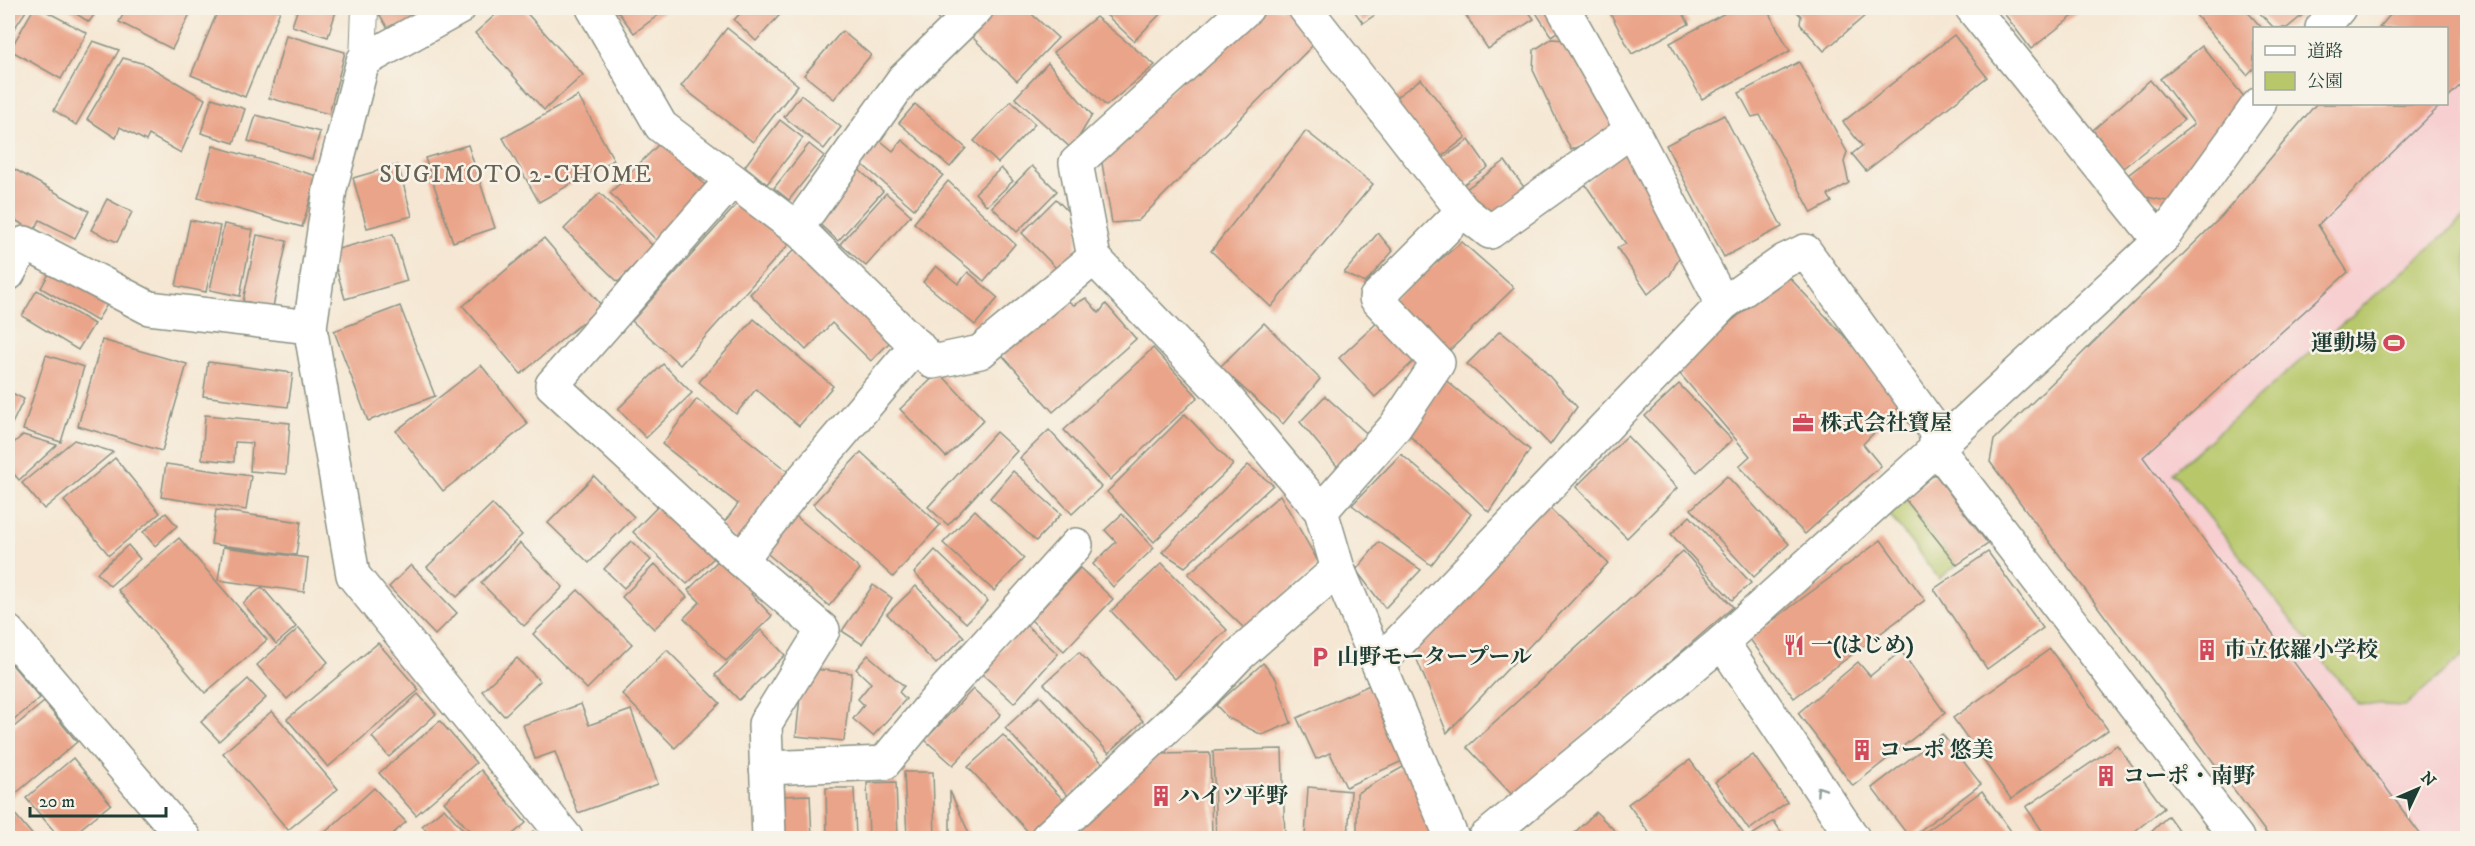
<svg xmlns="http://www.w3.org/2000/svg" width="2475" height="846" viewBox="0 0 2475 846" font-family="'IM FELL DW Pica','Noto Serif JP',serif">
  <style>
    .built { fill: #f7cfd1 }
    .green { fill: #b7c76a; stroke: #6b824f; stroke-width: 1.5 }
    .building { fill: #eaa489 }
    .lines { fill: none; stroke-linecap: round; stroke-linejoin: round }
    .lane-casing { stroke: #8a9284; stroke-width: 28 }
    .street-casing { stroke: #8a9284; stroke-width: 36 }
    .lane { stroke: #fff; stroke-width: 26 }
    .street { stroke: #fff; stroke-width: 33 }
    .oneway { stroke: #8f9e9a }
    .labels { text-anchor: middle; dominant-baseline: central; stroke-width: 5; stroke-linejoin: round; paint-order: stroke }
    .poi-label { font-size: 22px; font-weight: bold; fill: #1f3d34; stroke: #f7f3e8; text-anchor: start }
    .neighbourhood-label { font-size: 24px; letter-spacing: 1.5px; fill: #666152; stroke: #f7f3e8 }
  </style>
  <rect width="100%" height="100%" fill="#f7f3e8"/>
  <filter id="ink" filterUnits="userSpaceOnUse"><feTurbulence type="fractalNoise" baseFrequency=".0167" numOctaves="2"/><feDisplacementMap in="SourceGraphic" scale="12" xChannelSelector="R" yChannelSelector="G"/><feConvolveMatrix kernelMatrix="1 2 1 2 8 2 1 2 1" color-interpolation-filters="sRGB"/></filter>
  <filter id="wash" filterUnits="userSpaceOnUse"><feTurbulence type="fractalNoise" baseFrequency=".008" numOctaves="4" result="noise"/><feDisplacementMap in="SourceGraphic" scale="24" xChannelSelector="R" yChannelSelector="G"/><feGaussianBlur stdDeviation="1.35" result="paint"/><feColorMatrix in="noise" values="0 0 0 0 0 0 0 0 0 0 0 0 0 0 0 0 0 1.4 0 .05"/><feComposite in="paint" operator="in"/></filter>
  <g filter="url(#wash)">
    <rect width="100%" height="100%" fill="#f5e7d3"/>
    <polygon class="built" points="2396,8 2467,8 2467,838 2270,838 1990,462 1994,440 2213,226 2316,104 2446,104 2446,28 2379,28"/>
    <g class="green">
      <polygon points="2467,215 2467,652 2406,706 2358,704 2173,472"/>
      <polygon points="1905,499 1957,565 1939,579 1888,513"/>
    </g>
    <g id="blocks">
      <g class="building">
        <polygon points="8,8 28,8 8,38"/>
        <polygon points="34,8 40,8 87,33 61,79 10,50"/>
        <polygon points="67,8 99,8 89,22"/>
        <polygon points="127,8 193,8 172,49 119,22"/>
        <polygon points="219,8 272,8 280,11 245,97 191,75"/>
        <polygon points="298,8 337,8 328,37 292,26"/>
        <polygon points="389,8 439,8 392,35 379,14"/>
        <polygon points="503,8 522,8 583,75 544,110 475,33"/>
        <polygon points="615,8 668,8 634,33"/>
        <polygon points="745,8 786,8 756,41 734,20"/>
        <polygon points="926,8 961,8 944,25"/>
        <polygon points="994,8 1025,8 1058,38 1017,81 969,34"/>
        <polygon points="1099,8 1166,8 1134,41"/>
        <polygon points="1256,8 1292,8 1322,36 1138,221 1112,223 1101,157"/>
        <polygon points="1352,8 1385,8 1363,23"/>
        <polygon points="1461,8 1526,8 1534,19 1488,49"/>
        <polygon points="1533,8 1557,8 1568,25 1551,36"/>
        <polygon points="1612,8 1680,8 1689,24 1632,54 1608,9"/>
        <polygon points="1734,8 1766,8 1790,51 1702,99 1670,43"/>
        <polygon points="1793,8 1874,8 1824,51 1800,24 1801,16"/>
        <polygon points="2000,8 2072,8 2077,13 2031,49"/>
        <polygon points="2202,8 2244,8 2262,28 2254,28 2254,68 2247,75 2195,14"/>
        <polygon points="2255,8 2311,8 2287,28 2274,28"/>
        <polygon points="2396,8 2468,8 2468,78 2446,99 2446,28 2379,28"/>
        <polygon points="1096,17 1155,65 1106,106 1053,52"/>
        <polygon points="727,28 798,85 753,142 681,86"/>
        <polygon points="842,31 871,55 834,99 804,75"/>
        <polygon points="286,35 345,52 329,114 269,98"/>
        <polygon points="1954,35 1987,77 1866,171 1852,154 1862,146 1843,122"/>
        <polygon points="1551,39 1567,40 1618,127 1571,150 1533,70 1534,50"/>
        <polygon points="93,41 119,50 76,125 54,110"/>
        <polygon points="2202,46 2246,99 2171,202 2142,196 2128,175 2194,124 2160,79"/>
        <polygon points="123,58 145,64 205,99 181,153 149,135 146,141 120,127 116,138 87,119"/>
        <polygon points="1799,62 1847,152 1844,162 1849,183 1828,195 1832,202 1812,213 1760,115 1752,117 1739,93"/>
        <polygon points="1048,63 1092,115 1072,149 1015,98"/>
        <polygon points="1421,79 1466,137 1437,160 1391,101"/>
        <polygon points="2150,80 2184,120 2123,168 2093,130"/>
        <polygon points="801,95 841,127 824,149 784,117"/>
        <polygon points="578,96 614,160 539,202 503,138"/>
        <polygon points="212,98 245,109 234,143 201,133"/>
        <polygon points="1011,101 1035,124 998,163 974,141"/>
        <polygon points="915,104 966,148 950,167 899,123"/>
        <polygon points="2316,104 2442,104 2318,225 2348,272 2143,457 2423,838 2270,838 1990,462 1994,440 2222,216"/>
        <polygon points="256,115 320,132 312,159 248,141"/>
        <polygon points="1724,115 1782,227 1724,257 1666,145"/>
        <polygon points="780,120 803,138 767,184 745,166"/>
        <polygon points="1306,131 1373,184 1271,307 1211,251"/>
        <polygon points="876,137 893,151 902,140 943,175 914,209 857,160"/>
        <polygon points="1469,140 1488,167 1460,187 1440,160"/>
        <polygon points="662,141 712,192 660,244 610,193"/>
        <polygon points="809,144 824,156 789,200 774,188"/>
        <polygon points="468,145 495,228 453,242 425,158"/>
        <polygon points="213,146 317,176 302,227 198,198"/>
        <polygon points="1627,147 1683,250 1670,275 1648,294 1617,248 1626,244 1585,184"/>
        <polygon points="1505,161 1526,190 1483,222 1462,192"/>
        <polygon points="398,165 412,216 367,228 353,178"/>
        <polygon points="1032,166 1057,191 1017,232 992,207"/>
        <polygon points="857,168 883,191 838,241 812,217"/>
        <polygon points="1001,168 1013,181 987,206 975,193"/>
        <polygon points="14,169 89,211 75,238 40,220 34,231 8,216 8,181"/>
        <polygon points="948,181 1015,244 984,281 914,223"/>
        <polygon points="600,193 653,246 618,282 564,229"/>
        <polygon points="886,193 911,215 866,266 840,244"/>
        <polygon points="107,199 132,212 117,242 91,230"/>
        <polygon points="1056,199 1080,224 1075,252 1057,269 1022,233"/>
        <polygon points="740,201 788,245 680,365 632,321"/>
        <polygon points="190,220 220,226 206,292 176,286"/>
        <polygon points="224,224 253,230 240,296 210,290"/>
        <polygon points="1378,233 1393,251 1365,283 1344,273"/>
        <polygon points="393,234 407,281 345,299 331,251"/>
        <polygon points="257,235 287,241 273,307 243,301"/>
        <polygon points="544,238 602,306 521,374 463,306"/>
        <polygon points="1462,242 1514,288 1448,352 1389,301"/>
        <polygon points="798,246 892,340 871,361 832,323 806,350 750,294"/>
        <polygon points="56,261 113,295 97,321 41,288"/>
        <polygon points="936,266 958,284 968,272 998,298 975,325 923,282"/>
        <polygon points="1787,275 1905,401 1863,444 1881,466 1805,534 1739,466 1750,456 1675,368"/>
        <polygon points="37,290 94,324 78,350 22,316"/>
        <polygon points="1062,297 1074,305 1086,298 1099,313 1106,304 1136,339 1053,412 1002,355"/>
        <polygon points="400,306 435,396 368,421 334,331"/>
        <polygon points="754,319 833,386 799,426 756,389 736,414 699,382"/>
        <polygon points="1379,321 1415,360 1375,397 1339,358"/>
        <polygon points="1264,323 1320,379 1283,424 1220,367"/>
        <polygon points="1500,331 1532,357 1577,407 1550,445 1504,397 1467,364"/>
        <polygon points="102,340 187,364 162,451 78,426"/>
        <polygon points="1153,348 1198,397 1110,480 1064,430"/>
        <polygon points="46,355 84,367 61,442 23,430"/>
        <polygon points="208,362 293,373 288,407 203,396"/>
        <polygon points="663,364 692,393 646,438 618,409"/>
        <polygon points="481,365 528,424 443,491 396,431"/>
        <polygon points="939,372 984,420 946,457 900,409"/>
        <polygon points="1443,378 1530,450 1489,512 1410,436"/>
        <polygon points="1679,384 1732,440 1697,472 1645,416"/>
        <polygon points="8,391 24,399 8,432"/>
        <polygon points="1325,396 1373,439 1341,471 1300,422"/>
        <polygon points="697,399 792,475 739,542 720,528 738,504 662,444"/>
        <polygon points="1185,414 1233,465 1154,542 1107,492"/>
        <polygon points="205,415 290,423 286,474 250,471 252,443 235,442 234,462 202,459"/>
        <polygon points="1049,430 1101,487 1072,514 1020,458"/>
        <polygon points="996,432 1017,451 948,525 928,507"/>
        <polygon points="23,435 57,445 19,480 8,467 8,448"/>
        <polygon points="1627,436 1677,488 1627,538 1576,487"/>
        <polygon points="74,440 113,452 44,509 22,483"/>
        <polygon points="861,452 940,525 893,577 813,504"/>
        <polygon points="1401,454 1471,514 1431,565 1352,505"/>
        <polygon points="115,458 160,513 109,555 64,501"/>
        <polygon points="166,464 251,476 246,510 161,497"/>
        <polygon points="1248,465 1273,485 1185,567 1162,552"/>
        <polygon points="1013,471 1061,514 1036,541 990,498"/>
        <polygon points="1935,474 1988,544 1957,565 1905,499"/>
        <polygon points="594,476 634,517 589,563 548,523"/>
        <polygon points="1727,476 1789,544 1754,577 1691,509"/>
        <polygon points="1280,495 1319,563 1246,630 1188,574"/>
        <polygon points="664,500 718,554 687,584 633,532"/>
        <polygon points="492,504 522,535 457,597 427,567"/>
        <polygon points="1545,504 1608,563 1447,733 1411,645"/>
        <polygon points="216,510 301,522 296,555 211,544"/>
        <polygon points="975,510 1024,558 994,591 943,543"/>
        <polygon points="166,513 177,526 155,546 143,532"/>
        <polygon points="792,513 860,569 829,606 762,549"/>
        <polygon points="1122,514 1154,548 1113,587 1093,564 1116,542 1105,530"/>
        <polygon points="1690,516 1751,583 1732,600 1671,534"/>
        <polygon points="179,538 267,640 205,693 118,590"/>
        <polygon points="1881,540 1925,600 1794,698 1749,638"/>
        <polygon points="631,541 651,560 624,588 604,569"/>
        <polygon points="1379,542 1421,570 1385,608 1356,570"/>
        <polygon points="520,543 563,587 524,626 481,583"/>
        <polygon points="128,545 140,559 110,586 97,573"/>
        <polygon points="223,547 308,558 304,592 218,580"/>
        <polygon points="935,550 988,601 966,623 914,573"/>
        <polygon points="1683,551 1733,607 1514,797 1467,747"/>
        <polygon points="1988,552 2043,628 1987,669 1934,589"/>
        <polygon points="724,555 757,588 751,594 772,616 726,661 684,618 700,602 688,590"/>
        <polygon points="1162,563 1227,630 1175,679 1111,611"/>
        <polygon points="655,564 687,597 654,629 622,597"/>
        <polygon points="411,565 457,613 435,635 389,587"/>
        <polygon points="1080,568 1113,599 1064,651 1031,620"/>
        <polygon points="873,585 892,598 862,644 842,631"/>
        <polygon points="916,586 964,637 936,664 887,614"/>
        <polygon points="262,587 296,627 276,644 243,603"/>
        <polygon points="578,590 632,644 587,689 533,634"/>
        <polygon points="1025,624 1058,654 1014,703 981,673"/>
        <polygon points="299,628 328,662 287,699 257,665"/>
        <polygon points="761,630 785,655 739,700 715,675"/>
        <polygon points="378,643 419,690 328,767 287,719"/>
        <polygon points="2050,649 2108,730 2011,799 1953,718"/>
        <polygon points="667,650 720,703 675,748 622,694"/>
        <polygon points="1901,651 1945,713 1853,786 1798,713 1858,662 1870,676"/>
        <polygon points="1079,652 1143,721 1109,753 1044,684"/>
        <polygon points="868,655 904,686 899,692 906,699 873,736 853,719 864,705 858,699 871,683 856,669"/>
        <polygon points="517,658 540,681 504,716 482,691"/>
        <polygon points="9,661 40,698 8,725 8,662"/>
        <polygon points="1263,663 1276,679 1291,723 1262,735 1228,718 1216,705"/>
        <polygon points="803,668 852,673 844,741 796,736"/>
        <polygon points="248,679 266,698 219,741 201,722"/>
        <polygon points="1376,682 1411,757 1346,787 1330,753 1316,759 1297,718"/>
        <polygon points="973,689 1001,714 953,765 925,740"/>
        <polygon points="418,694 436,714 389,757 372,737"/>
        <polygon points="1040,696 1104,765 1069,797 1005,728"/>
        <polygon points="44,702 77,742 8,800 8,732"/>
        <polygon points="581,704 589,725 631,710 658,784 578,813 555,752 535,759 523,725"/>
        <polygon points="272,711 338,789 288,830 223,753"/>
        <polygon points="440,721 476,763 416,815 379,773"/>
        <polygon points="1942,734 1981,784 1910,838 1872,788"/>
        <polygon points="1003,735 1067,804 1032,836 968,767"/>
        <polygon points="2117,745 2164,808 2135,831 2135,838 2047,838 2026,807"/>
        <polygon points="1282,749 1285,838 1216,838 1213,751"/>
        <polygon points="1210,753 1212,838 1065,838 1158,754"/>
        <polygon points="1753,755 1787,802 1749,830 1715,782"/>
        <polygon points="73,758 111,804 69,838 60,838 26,798"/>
        <polygon points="1690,760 1746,837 1653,838 1628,804"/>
        <polygon points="1422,763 1439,838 1357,838 1357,793 1403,767"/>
        <polygon points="481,770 526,823 508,838 476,838 444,802"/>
        <polygon points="904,772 933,772 935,838 907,838"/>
        <polygon points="896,782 898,838 869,838 867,783"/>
        <polygon points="1308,787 1351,791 1348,838 1305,837"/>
        <polygon points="374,788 406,822 388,838 319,838"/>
        <polygon points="826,788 854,788 856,838 827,838"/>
        <polygon points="950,791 971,838 950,838"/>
        <polygon points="1982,791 2016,838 1917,838"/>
        <polygon points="810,795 812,838 783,838 782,796"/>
        <polygon points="8,806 35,838 8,838"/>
        <polygon points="444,808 470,838 433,838 422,826"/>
        <polygon points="1596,812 1622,838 1569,838"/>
        <polygon points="2168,816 2184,838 2145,838"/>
        <polygon points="1774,821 1785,838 1747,838"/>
        <polygon points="533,831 540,838 525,838"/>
      </g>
    </g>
  </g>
  <g filter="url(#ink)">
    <use href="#blocks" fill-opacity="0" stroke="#8a9284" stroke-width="1.5"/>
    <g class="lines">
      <defs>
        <polyline id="lane" points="363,61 365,8"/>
        <g id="street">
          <polyline points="593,8 661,126 801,232 933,362 980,352 1094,258"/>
          <polyline points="1247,8 1076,163 1094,258 1219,389 1321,511 1338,569 1452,838"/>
          <polyline points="1305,8 1463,211"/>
          <polyline points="1563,8 1632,130 1723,304"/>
          <polyline points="1972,8 2160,241"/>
          <polyline points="2322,28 2339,8"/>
          <polyline points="732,180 552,385 741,560 823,630 765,724 769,838"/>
          <polyline points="797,228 902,81 977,8"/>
          <polyline points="8,274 25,243 149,308 310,327 353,575 566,838"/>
          <polyline points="310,327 330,189 363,61 459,8"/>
          <polyline points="1937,448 2160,241 2259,104"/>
          <polyline points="1321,511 1395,427 1438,363 1376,298 1463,211 1490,232 1632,130"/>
          <polyline points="741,560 804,478 917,345"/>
          <polyline points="8,632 184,838"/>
          <polyline points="1722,642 1853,838"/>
          <polyline points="1379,663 1723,304 1784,261 1805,251 1935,430 1937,448"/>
          <polyline points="766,768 884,763 937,699 1076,545"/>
          <polyline points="1047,838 1201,695 1238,656 1338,569"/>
          <polyline points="1485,838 1722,642 1937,448 2237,838"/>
        </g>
      </defs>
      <use href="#lane" class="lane-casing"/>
      <use href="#street" class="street-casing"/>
      <use href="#lane" class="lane"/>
      <use href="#street" class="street"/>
    </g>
    <defs><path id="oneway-chevron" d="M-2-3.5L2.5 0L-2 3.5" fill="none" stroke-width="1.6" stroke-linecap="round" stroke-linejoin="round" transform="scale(1.5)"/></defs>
    <use class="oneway" href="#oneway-chevron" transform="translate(1820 790) rotate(-124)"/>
  </g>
  <defs>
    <symbol id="stadium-bare" viewBox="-9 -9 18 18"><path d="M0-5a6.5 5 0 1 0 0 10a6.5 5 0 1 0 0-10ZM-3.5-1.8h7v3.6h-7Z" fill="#d1495b" stroke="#f7f3e8" stroke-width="2.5" paint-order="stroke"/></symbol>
    <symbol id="office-bare" viewBox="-9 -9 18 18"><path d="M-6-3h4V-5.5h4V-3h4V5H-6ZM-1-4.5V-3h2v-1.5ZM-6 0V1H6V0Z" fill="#d1495b" stroke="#f7f3e8" stroke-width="2.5" paint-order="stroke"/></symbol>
    <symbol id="restaurant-bare" viewBox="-9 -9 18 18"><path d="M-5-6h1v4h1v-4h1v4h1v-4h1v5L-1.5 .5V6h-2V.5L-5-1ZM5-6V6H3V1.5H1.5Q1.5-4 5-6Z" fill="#d1495b" stroke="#f7f3e8" stroke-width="2.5" paint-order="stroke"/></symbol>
    <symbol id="building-bare" viewBox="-9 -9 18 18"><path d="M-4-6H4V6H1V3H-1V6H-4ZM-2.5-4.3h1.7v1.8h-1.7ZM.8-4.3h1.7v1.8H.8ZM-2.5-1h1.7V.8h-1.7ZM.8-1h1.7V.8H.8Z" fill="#d1495b" stroke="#f7f3e8" stroke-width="2.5" paint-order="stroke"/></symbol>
    <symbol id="parking-bare" viewBox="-9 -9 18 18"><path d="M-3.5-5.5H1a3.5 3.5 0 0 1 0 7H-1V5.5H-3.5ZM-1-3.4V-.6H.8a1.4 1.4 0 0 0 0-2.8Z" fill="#d1495b" stroke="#f7f3e8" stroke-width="2.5" paint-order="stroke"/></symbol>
  </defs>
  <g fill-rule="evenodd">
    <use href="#stadium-bare" x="2379" y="328" width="30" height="30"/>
    <use href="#office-bare" x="1788" y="408" width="30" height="30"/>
    <use href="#restaurant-bare" x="1779" y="630" width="30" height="30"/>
    <use href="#building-bare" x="2192" y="635" width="30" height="30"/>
    <use href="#parking-bare" x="1305" y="642" width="30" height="30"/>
    <use href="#building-bare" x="1847" y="735" width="30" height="30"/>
    <use href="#building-bare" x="2091" y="761" width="30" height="30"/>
    <use href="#building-bare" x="1146" y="781" width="30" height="30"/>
  </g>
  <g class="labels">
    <g class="poi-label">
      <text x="2377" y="343" text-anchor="end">運動場</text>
      <text x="1820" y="423">株式会社寶屋</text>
      <text x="1811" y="645">一(はじめ)</text>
      <text x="2224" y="650">市立依羅小学校</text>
      <text x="1337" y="657">山野モータープール</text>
      <text x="1879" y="750">コーポ 悠美</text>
      <text x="2123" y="776">コーポ・南野</text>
      <text x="1178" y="796">ハイツ平野</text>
    </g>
    <g class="neighbourhood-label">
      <text x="516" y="175">SUGIMOTO 2-CHOME</text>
    </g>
  </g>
  <rect width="2475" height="846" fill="none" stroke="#f7f3e8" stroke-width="30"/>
  <rect x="2253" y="27" width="195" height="78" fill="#f7f3e8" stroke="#a1aaa0" stroke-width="1.5"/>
  <rect x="2265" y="46" width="30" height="9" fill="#ffffff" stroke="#a1aaa0" stroke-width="1.5"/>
  <text x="2307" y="57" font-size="18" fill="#1f3d34">道路</text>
  <rect x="2265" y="72" width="30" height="18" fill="#b7c76a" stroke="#a1aaa0" stroke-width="1.5"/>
  <text x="2307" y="87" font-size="18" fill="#1f3d34">公園</text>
  <g transform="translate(2418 789) rotate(46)" stroke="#f7f3e8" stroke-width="4.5" paint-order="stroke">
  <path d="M0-4.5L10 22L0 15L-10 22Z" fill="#1f3d34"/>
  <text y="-9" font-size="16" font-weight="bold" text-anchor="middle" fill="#1f3d34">N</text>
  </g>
  <path d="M30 807v9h136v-9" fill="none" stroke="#1f3d34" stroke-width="3"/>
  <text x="39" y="807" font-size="18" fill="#1f3d34" stroke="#f7f3e8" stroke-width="4.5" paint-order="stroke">20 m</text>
</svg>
